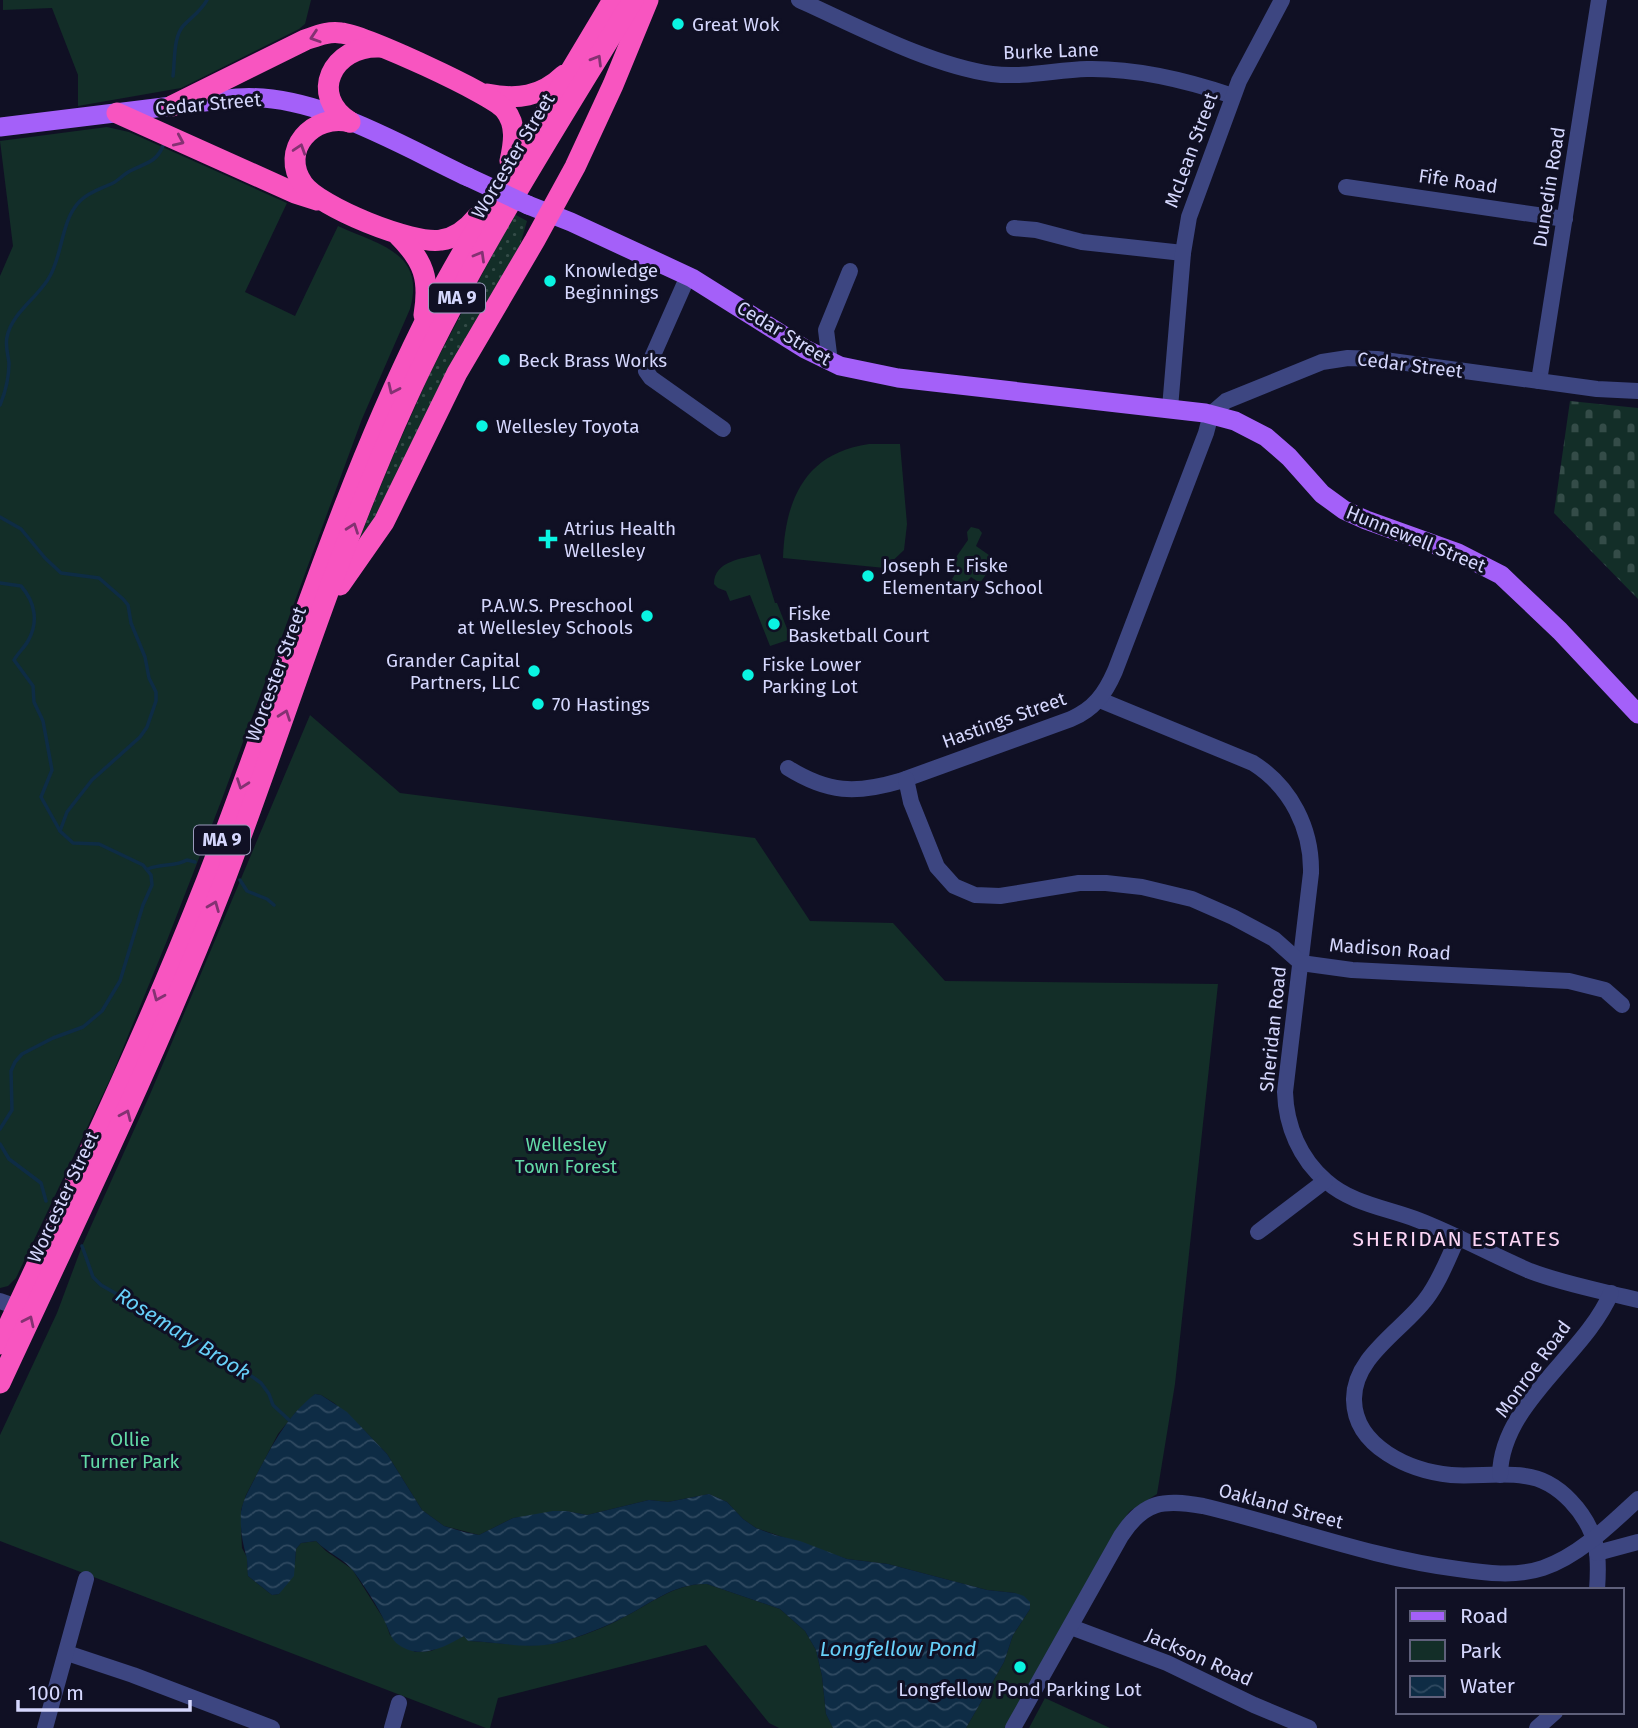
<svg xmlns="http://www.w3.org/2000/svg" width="1638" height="1728" viewBox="0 0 1638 1728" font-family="'Fira Sans',sans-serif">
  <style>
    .grass { fill: url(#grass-dots) }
    .cemetery { fill: url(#cemetery-stones) }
    .park { fill: #132e28 }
    .water { fill: url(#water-waves) }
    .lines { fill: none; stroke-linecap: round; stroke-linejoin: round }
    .stream { stroke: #0e2c45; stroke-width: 3.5 }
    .minor { stroke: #3d4681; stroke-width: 16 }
    .major { stroke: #a460f9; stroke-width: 19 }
    .highway { stroke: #f855c0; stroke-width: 21 }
    .major-bridge { stroke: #a460f9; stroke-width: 19 }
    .oneway { stroke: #843272 }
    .poi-dot { fill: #0af4e2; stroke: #101024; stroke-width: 2.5 }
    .labels { text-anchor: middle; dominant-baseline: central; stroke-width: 6; stroke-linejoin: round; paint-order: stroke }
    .shield { fill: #101024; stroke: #9a9bbc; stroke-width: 2 }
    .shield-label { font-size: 18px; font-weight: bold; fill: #d5d7fd }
    .poi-label { font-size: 19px; fill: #d5d7fd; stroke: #101024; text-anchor: start }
    .street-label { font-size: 19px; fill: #d5d7fd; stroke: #101024 }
    .park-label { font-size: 19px; fill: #63dba7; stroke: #101024 }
    .neighbourhood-label { font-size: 21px; letter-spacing: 2px; fill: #fdd6f6; stroke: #101024 }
    .water-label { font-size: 21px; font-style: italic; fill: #67d0f9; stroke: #101024 }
  </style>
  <defs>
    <pattern id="grass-dots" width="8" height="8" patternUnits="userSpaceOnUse" patternTransform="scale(1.75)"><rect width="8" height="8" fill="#132e28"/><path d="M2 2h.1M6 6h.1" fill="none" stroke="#344c48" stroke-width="1.8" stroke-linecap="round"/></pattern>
    <pattern id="cemetery-stones" width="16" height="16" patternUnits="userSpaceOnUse" patternTransform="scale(1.75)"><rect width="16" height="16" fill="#132e28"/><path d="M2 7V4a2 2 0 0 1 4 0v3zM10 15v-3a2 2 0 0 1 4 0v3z" fill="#344c48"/></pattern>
    <pattern id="water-waves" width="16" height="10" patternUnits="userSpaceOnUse" patternTransform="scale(1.75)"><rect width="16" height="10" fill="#0e2c45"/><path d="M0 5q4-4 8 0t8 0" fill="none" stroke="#304a61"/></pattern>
  </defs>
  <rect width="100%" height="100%" fill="#101024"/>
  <polygon class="grass" points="514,214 527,221 520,245 374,518 374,524 358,542 390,463 431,371"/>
  <polygon class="cemetery" points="1570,401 1638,408 1638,599 1554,513"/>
  <g class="park">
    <polygon points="3,0 311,0 305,24 299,29 181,88 78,106 78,75 52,8 3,10"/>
    <path d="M 107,127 L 129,132 L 287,203 L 245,292 L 295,316 L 338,226 C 379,245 426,252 410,309 L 362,419 L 222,799 L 166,943 L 112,1075 L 16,1278 L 8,1286 L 0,1288 L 0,276 L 13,246 L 0,141 Z"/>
    <path d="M 869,444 L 900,444 L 907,524 L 904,550 L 885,568 L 783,558 C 785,500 805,453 869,444 Z"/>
    <polygon points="971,527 979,529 982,533 976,546 996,560 980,583 971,577 963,586 952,579 959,568 952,563 968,540 967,532"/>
    <path d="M 760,554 L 775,603 L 777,603 L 791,639 L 770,646 L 750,595 L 730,601 L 726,591 L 718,588 L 714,584 C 714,560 743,559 760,554 Z"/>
    <path d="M 310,715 L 400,793 L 755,838 L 810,921 L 893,923 L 945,981 L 1218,984 L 1175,1384 L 1157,1494 L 1130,1511 L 1117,1528 L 1005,1728 L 966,1728 L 1004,1662 L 1013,1635 L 1030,1609 L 1015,1593 L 987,1590 L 888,1564 L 847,1559 L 756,1528 L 743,1519 L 727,1502 L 709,1494 L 668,1502 L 649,1500 L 587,1515 L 566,1511 L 513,1518 L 479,1535 L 444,1526 L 422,1510 L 387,1454 L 360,1426 L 334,1403 L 321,1395 L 315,1394 L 296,1412 L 278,1434 L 246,1495 L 241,1510 L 241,1527 L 242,1548 L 247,1557 L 248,1576 L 272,1595 L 279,1594 L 295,1562 L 296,1549 L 301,1543 L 316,1541 L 326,1551 L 352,1569 L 385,1621 L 390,1635 L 415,1652 L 431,1651 L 464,1636 L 469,1641 C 500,1642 533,1650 564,1641 C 585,1635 606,1627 624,1617 C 652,1603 675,1583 707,1584 L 780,1609 L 805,1631 L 816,1650 L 822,1676 L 826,1714 L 833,1728 L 779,1728 L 769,1723 L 706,1645 L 498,1698 L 490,1728 L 486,1728 L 0,1541 L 0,1435 L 57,1313 L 82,1246 L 151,1092 Z"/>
    <polygon points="1045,1698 1110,1728 1029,1728"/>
  </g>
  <path class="water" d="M 315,1394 L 321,1395 L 347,1412 L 387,1454 L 422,1510 L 444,1526 L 464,1532 L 479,1535 L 513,1518 L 553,1511 L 566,1511 L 587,1515 L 649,1500 L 668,1502 L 709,1494 L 727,1502 L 743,1519 L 756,1528 L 775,1535 L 800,1541 L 847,1559 L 888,1564 L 987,1590 L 1015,1593 L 1024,1596 L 1030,1602 L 1030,1609 L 1013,1635 L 1004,1662 L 966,1728 L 833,1728 L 826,1714 L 822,1676 L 816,1650 L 805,1631 L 780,1609 L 707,1584 C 674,1583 652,1603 624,1617 C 605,1627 584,1635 564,1641 C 531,1651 502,1642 468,1641 L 464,1636 C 445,1647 420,1660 399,1645 C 391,1640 389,1630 385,1622 C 377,1605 365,1587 354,1572 C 345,1559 327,1553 316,1541 L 301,1543 L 296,1549 L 294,1576 L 279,1594 L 272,1595 L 248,1576 C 247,1569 248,1561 246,1555 C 242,1541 240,1527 241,1512 C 243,1498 252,1485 258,1472 C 274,1442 288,1415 315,1394 Z"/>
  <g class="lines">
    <g class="stream">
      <path d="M 173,76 C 175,61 173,36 184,25 C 193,16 201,11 207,0"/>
      <path d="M 0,405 C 5,393 9,377 9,363 C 8,354 5,346 7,337 C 12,312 39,297 50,276 C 63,253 61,220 80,201 C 90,191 101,189 113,183 C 119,180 124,174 130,171 C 145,163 156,163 163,146"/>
      <polyline points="0,517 21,529 45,558 61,573 99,578 123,599 128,605 131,623 145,657 149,678 156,692 156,701 147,727 140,737 92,780 67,812 60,831"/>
      <path d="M 0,583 L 21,586 C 35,602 39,622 28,641 C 24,648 18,653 14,660 L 33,686 L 34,702 L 43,721 L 52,770 L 41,797 L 60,831 L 73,843 L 99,844 L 143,865 L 151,875 L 152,885 L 143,905 L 120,981 L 102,1011 L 83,1027 L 53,1038 L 22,1054 L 15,1062 L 11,1071 L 12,1110 L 0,1129"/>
      <path d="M 148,869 C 161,863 175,867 187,860 L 195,862"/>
      <polyline points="240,880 247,891 267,899 274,905"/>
      <polyline points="0,1144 9,1159 41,1183 46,1201"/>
      <polyline points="82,1246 93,1277 101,1285 122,1297 144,1306 164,1319 175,1329 226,1358 261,1383 269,1394 273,1405 289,1420"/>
    </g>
    <g class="minor">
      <path d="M 799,0 C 857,26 929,65 992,74 C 1024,78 1055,70 1087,69 C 1137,68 1186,80 1233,96"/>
      <polyline points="1346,187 1565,219"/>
      <polyline points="1014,228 1036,230 1082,242 1183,253"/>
      <polyline points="688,276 646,371 651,378 723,429"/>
      <polyline points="830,362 826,330 850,271"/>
      <polyline points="1539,381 1599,0"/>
      <polyline points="1170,408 1183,253 1189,217 1239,81 1282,0"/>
      <path d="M 1100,700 L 1253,763 C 1291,787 1312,829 1311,873 L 1285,1092 C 1286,1126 1300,1159 1326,1181 C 1352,1204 1387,1208 1418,1220 C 1457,1235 1492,1255 1530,1271 C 1564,1284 1602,1291 1638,1300"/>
      <path d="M 788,768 C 828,793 856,794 900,781 L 1071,719 C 1094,709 1105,694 1115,671 L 1206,433 L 1211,414 L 1226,401 L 1322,362 L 1348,358 L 1377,359 L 1597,389 L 1638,391"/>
      <polyline points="906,779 911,802 937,867 954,886 975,895 1000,896 1079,883 1106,883 1142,887 1192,899 1233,917 1274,939 1301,963 1352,970 1569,981 1605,990 1622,1005"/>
      <polyline points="1258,1232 1325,1181"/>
      <path d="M 1458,1237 C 1448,1258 1440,1281 1426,1299 C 1403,1330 1353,1357 1354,1400 C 1355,1447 1410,1471 1451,1475 C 1475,1477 1500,1472 1525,1476 C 1559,1480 1589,1515 1596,1547 C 1599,1561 1598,1576 1597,1590"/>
      <polyline points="0,1301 17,1307"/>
      <path d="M 1500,1475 C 1501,1403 1585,1355 1611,1293"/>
      <polyline points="1597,1553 1638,1542"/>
      <polyline points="1071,1627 1167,1663 1254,1705 1309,1728"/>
      <polyline points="67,1653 133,1675 272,1728"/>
      <polyline points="45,1728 86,1579"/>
      <polyline points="392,1728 399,1703"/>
      <path d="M 1013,1728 L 1121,1536 C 1144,1501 1163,1499 1203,1506 C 1288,1526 1371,1558 1458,1569 C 1485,1573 1516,1577 1543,1568 C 1579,1556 1611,1524 1638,1499"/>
      <polyline points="1537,1728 1555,1712"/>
    </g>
    <g class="major">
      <path d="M 0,127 L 237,98 C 314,92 400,145 468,177"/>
      <polyline points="528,205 571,222 692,278 805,349 840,366 898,378 1205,413 1235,421 1266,437 1289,457 1322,494 1344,510 1366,520 1458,553 1501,575 1560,631 1638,714"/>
    </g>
    <g class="highway">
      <path d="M 487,94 C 517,100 541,97 564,75"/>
      <path d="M 172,106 L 305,40 C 317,36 328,31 341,33 C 363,35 493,94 505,110 C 517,125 514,143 510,161"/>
      <polyline points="117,113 295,193 317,200"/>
      <path d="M 350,122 C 313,113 279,150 303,184 C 319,207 413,245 441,240 C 456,238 468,228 477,217"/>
      <path d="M 350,122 C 308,96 332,45 380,47"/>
      <path d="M 398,235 C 424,261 430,279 424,315"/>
      <polyline points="340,585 384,522 457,373 535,240 575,167 613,85 648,0"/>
      <path d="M 0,1344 C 71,1191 144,1039 206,882 C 279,697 334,506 422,328 C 442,285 467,245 491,204 C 531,136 572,68 613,0"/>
      <path d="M 0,1383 C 76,1219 156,1056 222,887 C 284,725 334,557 406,400 C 470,260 554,131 633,0"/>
    </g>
    <polyline class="major-bridge" points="468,177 528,205"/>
  </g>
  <defs><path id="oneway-chevron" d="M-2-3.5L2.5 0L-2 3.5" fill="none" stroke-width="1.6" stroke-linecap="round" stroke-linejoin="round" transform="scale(1.75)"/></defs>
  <g class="oneway">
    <use href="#oneway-chevron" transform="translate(315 37) rotate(162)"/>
    <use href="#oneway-chevron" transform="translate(597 60) rotate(-59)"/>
    <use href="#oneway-chevron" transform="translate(179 141) rotate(24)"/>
    <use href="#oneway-chevron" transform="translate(300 149) rotate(-72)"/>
    <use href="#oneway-chevron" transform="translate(480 256) rotate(-60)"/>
    <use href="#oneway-chevron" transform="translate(393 389) rotate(115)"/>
    <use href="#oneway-chevron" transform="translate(353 528) rotate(-70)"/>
    <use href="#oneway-chevron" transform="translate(285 715) rotate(-70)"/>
    <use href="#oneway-chevron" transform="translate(242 784) rotate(110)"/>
    <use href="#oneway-chevron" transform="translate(214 906) rotate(-68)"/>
    <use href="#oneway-chevron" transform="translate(158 996) rotate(113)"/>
    <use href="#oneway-chevron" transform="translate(126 1115) rotate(-66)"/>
    <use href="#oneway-chevron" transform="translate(29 1321) rotate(-65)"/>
  </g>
  <g class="poi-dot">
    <circle cx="678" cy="24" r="7"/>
    <circle cx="550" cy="281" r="7"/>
    <circle cx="504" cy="360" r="7"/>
    <circle cx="482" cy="426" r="7"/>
    <path d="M544.5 528.5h7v7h7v7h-7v7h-7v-7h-7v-7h7z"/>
    <circle cx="868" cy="576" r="7"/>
    <circle cx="647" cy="616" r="7"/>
    <circle cx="774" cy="624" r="7"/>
    <circle cx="534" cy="671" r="7"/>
    <circle cx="748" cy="675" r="7"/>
    <circle cx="538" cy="704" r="7"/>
    <circle cx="1020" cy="1667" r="7"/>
  </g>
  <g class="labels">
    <g class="shield">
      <rect x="429" y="283.5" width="56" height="29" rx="5"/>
      <rect x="194" y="825.5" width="56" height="29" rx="5"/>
    </g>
    <g class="shield-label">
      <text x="457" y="298">MA 9</text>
      <text x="222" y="840">MA 9</text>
    </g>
    <g class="poi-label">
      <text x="692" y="24">Great Wok</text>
      <text x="564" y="270">Knowledge<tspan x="564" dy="22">Beginnings</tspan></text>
      <text x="518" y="360">Beck Brass Works</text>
      <text x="496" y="426">Wellesley Toyota</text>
      <text x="564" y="528">Atrius Health<tspan x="564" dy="22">Wellesley</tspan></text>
      <text x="882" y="565">Joseph E. Fiske<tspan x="882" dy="22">Elementary School</tspan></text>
      <text x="633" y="605" text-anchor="end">P.A.W.S. Preschool<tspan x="633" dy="22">at Wellesley Schools</tspan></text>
      <text x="788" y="613">Fiske<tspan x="788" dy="22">Basketball Court</tspan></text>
      <text x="520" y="660" text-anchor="end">Grander Capital<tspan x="520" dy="22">Partners, LLC</tspan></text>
      <text x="762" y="664">Fiske Lower<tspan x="762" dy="22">Parking Lot</tspan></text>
      <text x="552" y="704">70 Hastings</text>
      <text x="1020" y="1689" text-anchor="middle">Longfellow Pond Parking Lot</text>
    </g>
    <g class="street-label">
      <text transform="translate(1051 51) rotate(-2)">Burke Lane</text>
      <text transform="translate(208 104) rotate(-5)">Cedar Street</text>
      <text transform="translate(1191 150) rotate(-70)">McLean Street</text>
      <text transform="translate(513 156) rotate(-59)">Worcester Street</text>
      <text transform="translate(1458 181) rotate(8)">Fife Road</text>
      <text transform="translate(1549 187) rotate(-81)">Dunedin Road</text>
      <text transform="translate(784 333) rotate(31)">Cedar Street</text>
      <text transform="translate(1410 365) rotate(7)">Cedar Street</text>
      <text transform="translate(1416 539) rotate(22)">Hunnewell Street</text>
      <text transform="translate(276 674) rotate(-70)">Worcester Street</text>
      <text transform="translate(1004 720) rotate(-20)">Hastings Street</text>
      <text transform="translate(1390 949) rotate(4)">Madison Road</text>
      <text transform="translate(1273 1029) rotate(-84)">Sheridan Road</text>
      <text transform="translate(63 1197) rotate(-65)">Worcester Street</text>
      <text transform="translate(1533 1369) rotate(-54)">Monroe Road</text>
      <text transform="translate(1281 1506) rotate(15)">Oakland Street</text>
      <text transform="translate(1199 1657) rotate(24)">Jackson Road</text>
    </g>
    <g class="park-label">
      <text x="566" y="1144">Wellesley<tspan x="566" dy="22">Town Forest</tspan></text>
      <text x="130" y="1439">Ollie<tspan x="130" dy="22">Turner Park</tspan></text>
    </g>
    <g class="neighbourhood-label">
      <text x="1457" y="1239">SHERIDAN ESTATES</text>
    </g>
    <g class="water-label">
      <text transform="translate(183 1334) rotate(32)">Rosemary Brook</text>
      <text x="898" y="1649">Longfellow Pond</text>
    </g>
  </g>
  <rect x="1396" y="1588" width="228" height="126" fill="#101024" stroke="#5f607b" stroke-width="2"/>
  <rect x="1410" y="1611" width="35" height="10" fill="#a460f9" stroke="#5f607b" stroke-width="2"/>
  <text x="1460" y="1623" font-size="21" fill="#d5d7fd">Road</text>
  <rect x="1410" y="1640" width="35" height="21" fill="#132e28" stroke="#5f607b" stroke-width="2"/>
  <text x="1460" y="1658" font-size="21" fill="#d5d7fd">Park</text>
  <rect x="1410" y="1676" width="35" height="21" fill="url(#water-waves)" stroke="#5f607b" stroke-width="2"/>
  <text x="1460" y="1693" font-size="21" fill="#d5d7fd">Water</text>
  <path d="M18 1700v10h172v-10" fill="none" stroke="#d5d7fd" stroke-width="3.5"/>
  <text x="28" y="1700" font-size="21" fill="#d5d7fd" stroke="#101024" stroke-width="5" paint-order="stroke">100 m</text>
</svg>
